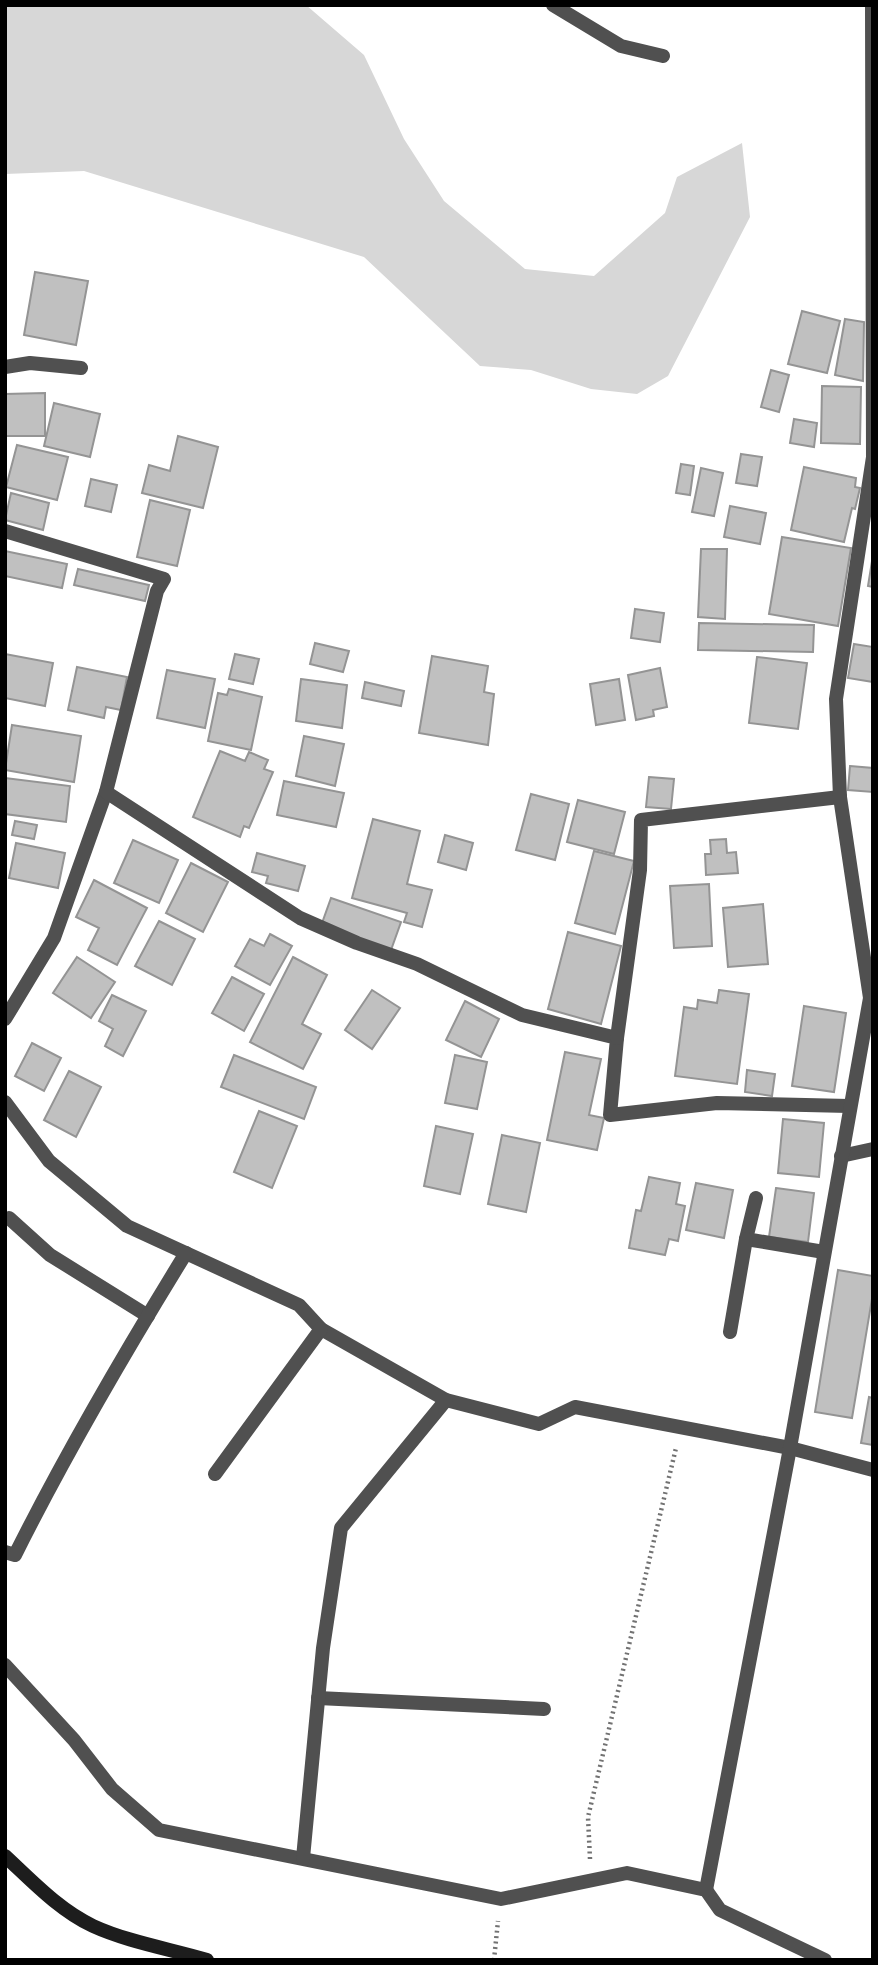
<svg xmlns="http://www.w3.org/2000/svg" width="878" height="1965" viewBox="0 0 878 1965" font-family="Helvetica,sans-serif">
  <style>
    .green { fill: #d7d7d7 }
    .building { fill: #c0c0c0; stroke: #949494; stroke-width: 2 }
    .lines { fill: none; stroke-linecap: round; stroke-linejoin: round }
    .path { stroke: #727272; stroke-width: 4.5; stroke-dasharray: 2 3.5; stroke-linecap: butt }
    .street { stroke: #505050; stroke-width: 14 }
    .secondary { stroke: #1d1d1d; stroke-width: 14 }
  </style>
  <rect width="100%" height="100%" fill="#fff"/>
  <polygon class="green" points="5,5 306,5 364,55 404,139 444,201 525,269 594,276 665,213 677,177 742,143 750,217 668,376 637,394 591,389 531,370 480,366 364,257 84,171 5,174"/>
  <g class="building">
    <polygon points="35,272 88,281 76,345 24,335"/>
    <polygon points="802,311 840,321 827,373 788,364"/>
    <polygon points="845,319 864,322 863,381 835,375"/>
    <polygon points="771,370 789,375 779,412 761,407"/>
    <polygon points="822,386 861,387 860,444 821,443"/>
    <polygon points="45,393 45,436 5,436 5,394"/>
    <polygon points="54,403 100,414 90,457 44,446"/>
    <polygon points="794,419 817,423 814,447 790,443"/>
    <polygon points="178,436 218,447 203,508 142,493 149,465 170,471"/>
    <polygon points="17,445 68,457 57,500 6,487"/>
    <polygon points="741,454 762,457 757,486 736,483"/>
    <polygon points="681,464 694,466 690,495 676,493"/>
    <polygon points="804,467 856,478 855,487 860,488 855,509 852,508 844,542 791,530"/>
    <polygon points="701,468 723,473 714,516 692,512"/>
    <polygon points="91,479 117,485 111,512 85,506"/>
    <polygon points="11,493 49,503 43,530 5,520"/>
    <polygon points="150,500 190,510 177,566 137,557"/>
    <polygon points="730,506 766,513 760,544 724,537"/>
    <polygon points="782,537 851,548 838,626 769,614"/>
    <polygon points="701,549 727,549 725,619 698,617"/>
    <polygon points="5,551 67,564 62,588 5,576"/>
    <polygon points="873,555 873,587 868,586"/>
    <polygon points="78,569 149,585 145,601 74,585"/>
    <polygon points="635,609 664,613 660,642 631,638"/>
    <polygon points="699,623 814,625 813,652 698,650"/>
    <polygon points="315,643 349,651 343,672 310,664"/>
    <polygon points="854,644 873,647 873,682 848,678"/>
    <polygon points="5,654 53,663 45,706 5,698"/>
    <polygon points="235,654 259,659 253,684 229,679"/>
    <polygon points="432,656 488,666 484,692 494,694 488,745 419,733"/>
    <polygon points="757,657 807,663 798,729 749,723"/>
    <polygon points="77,667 127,677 121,710 106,707 104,718 68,710"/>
    <polygon points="660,668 667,707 653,710 654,716 636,720 628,675"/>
    <polygon points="167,670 215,679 205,728 157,718"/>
    <polygon points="301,679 347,685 342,728 296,721"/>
    <polygon points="619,679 625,720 596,725 590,684"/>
    <polygon points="365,682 404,691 401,706 362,698"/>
    <polygon points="229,689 262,697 251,750 208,741 218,693 227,695"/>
    <polygon points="12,725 81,736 74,782 5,770"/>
    <polygon points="304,736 344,744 335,786 296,776"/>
    <polygon points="220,751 245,761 249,752 268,760 264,769 273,772 249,828 244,826 240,837 193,817"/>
    <polygon points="850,766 873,768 873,792 848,790"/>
    <polygon points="649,777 674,779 671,809 646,807"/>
    <polygon points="5,778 70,786 66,822 5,814"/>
    <polygon points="284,781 344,793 336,827 277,815"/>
    <polygon points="531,794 569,804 555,860 516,850"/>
    <polygon points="578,800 625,812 614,854 567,842"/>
    <polygon points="373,819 420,831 407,884 432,890 422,927 404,922 407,913 352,898"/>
    <polygon points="15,821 37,825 34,839 12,835"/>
    <polygon points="445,835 473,843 466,870 438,862"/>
    <polygon points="726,839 727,853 736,852 738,873 706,875 705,854 711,854 710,840"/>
    <polygon points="133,840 178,860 159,903 114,883"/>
    <polygon points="16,843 65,853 58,888 9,878"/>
    <polygon points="594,851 634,861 615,934 575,923"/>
    <polygon points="257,853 305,866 298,891 266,883 268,876 252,872"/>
    <polygon points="191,863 228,882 203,932 166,913"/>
    <polygon points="94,880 147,908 117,965 88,950 99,928 76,917"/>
    <polygon points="709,884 712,946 674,948 670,886"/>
    <polygon points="331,898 401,922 391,950 321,926"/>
    <polygon points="763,904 768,964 728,967 723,908"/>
    <polygon points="159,921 195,939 172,985 135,966"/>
    <polygon points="568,932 621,946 601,1024 548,1009"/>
    <polygon points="270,934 292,946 270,985 235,966 250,939 264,946"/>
    <polygon points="77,957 115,982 91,1018 53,993"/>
    <polygon points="293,957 327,975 302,1024 321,1034 303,1069 250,1042"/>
    <polygon points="232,977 264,994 244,1031 212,1013"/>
    <polygon points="372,990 400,1008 372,1049 345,1030"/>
    <polygon points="719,990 749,994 737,1084 675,1076 684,1007 697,1009 698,1000 717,1003"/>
    <polygon points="112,995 146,1011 123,1056 105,1046 113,1029 99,1021"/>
    <polygon points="465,1001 499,1019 481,1057 446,1040"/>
    <polygon points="804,1006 846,1013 834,1092 792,1086"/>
    <polygon points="32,1043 61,1058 44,1091 15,1076"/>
    <polygon points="565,1052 601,1059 589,1115 604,1118 597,1150 547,1140"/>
    <polygon points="234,1055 316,1087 304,1119 221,1087"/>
    <polygon points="455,1055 487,1062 477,1109 445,1103"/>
    <polygon points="747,1070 775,1074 772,1096 745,1092"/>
    <polygon points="69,1071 101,1087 76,1137 44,1120"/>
    <polygon points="259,1111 297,1126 272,1188 234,1172"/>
    <polygon points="783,1119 824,1123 819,1177 778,1173"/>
    <polygon points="436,1126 473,1134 460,1194 424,1186"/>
    <polygon points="502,1135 540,1143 526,1212 488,1204"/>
    <polygon points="649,1177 680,1183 676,1204 685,1206 678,1241 669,1239 665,1255 629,1248 636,1210 641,1211"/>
    <polygon points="696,1183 733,1190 724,1238 686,1230"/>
    <polygon points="776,1188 814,1193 808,1242 769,1237"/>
    <polygon points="838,1270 873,1276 873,1293 852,1418 815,1412"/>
    <polygon points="869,1397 873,1398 873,1445 861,1443"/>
  </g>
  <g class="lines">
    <g class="path">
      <polyline points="590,1859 588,1817 676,1448"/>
      <polyline points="494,1960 498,1921"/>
    </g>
    <g class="street">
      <polyline points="553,5 621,46 663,56"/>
      <polyline points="5,367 30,363 81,368"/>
      <polyline points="5,531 164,579 157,591 106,792 54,938 5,1019"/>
      <polyline points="106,792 300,918 357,943 417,964 522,1015 617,1038 610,1115 717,1103 849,1106"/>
      <polyline points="617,1038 640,870 641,820 840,797"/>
      <polyline points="5,1102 49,1161 127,1226 299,1305 321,1329 446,1400 539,1424 575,1407 790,1448 873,1470"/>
      <polyline points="841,1156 873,1149"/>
      <polyline points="756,1198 746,1239 824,1252"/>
      <polyline points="9,1218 50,1255 148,1316"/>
      <polyline points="730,1332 746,1239"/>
      <polyline points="215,1474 321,1329"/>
      <path d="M 5,1552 L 15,1555 C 67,1451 125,1352 186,1253"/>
      <polyline points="5,1665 74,1740 112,1789 159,1830 501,1899 627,1873 706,1890 720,1910 825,1960"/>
      <polyline points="318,1698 544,1709"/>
      <polyline points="303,1858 323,1648 341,1528 446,1400"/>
      <polyline points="706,1890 790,1448 870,998 840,797 836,699 873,457 872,5"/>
    </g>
    <path class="secondary" d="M 5,1856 C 32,1881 59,1910 93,1926 C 128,1942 170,1949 207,1960"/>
  </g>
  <rect width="878" height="1965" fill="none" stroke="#000000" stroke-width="14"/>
</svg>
